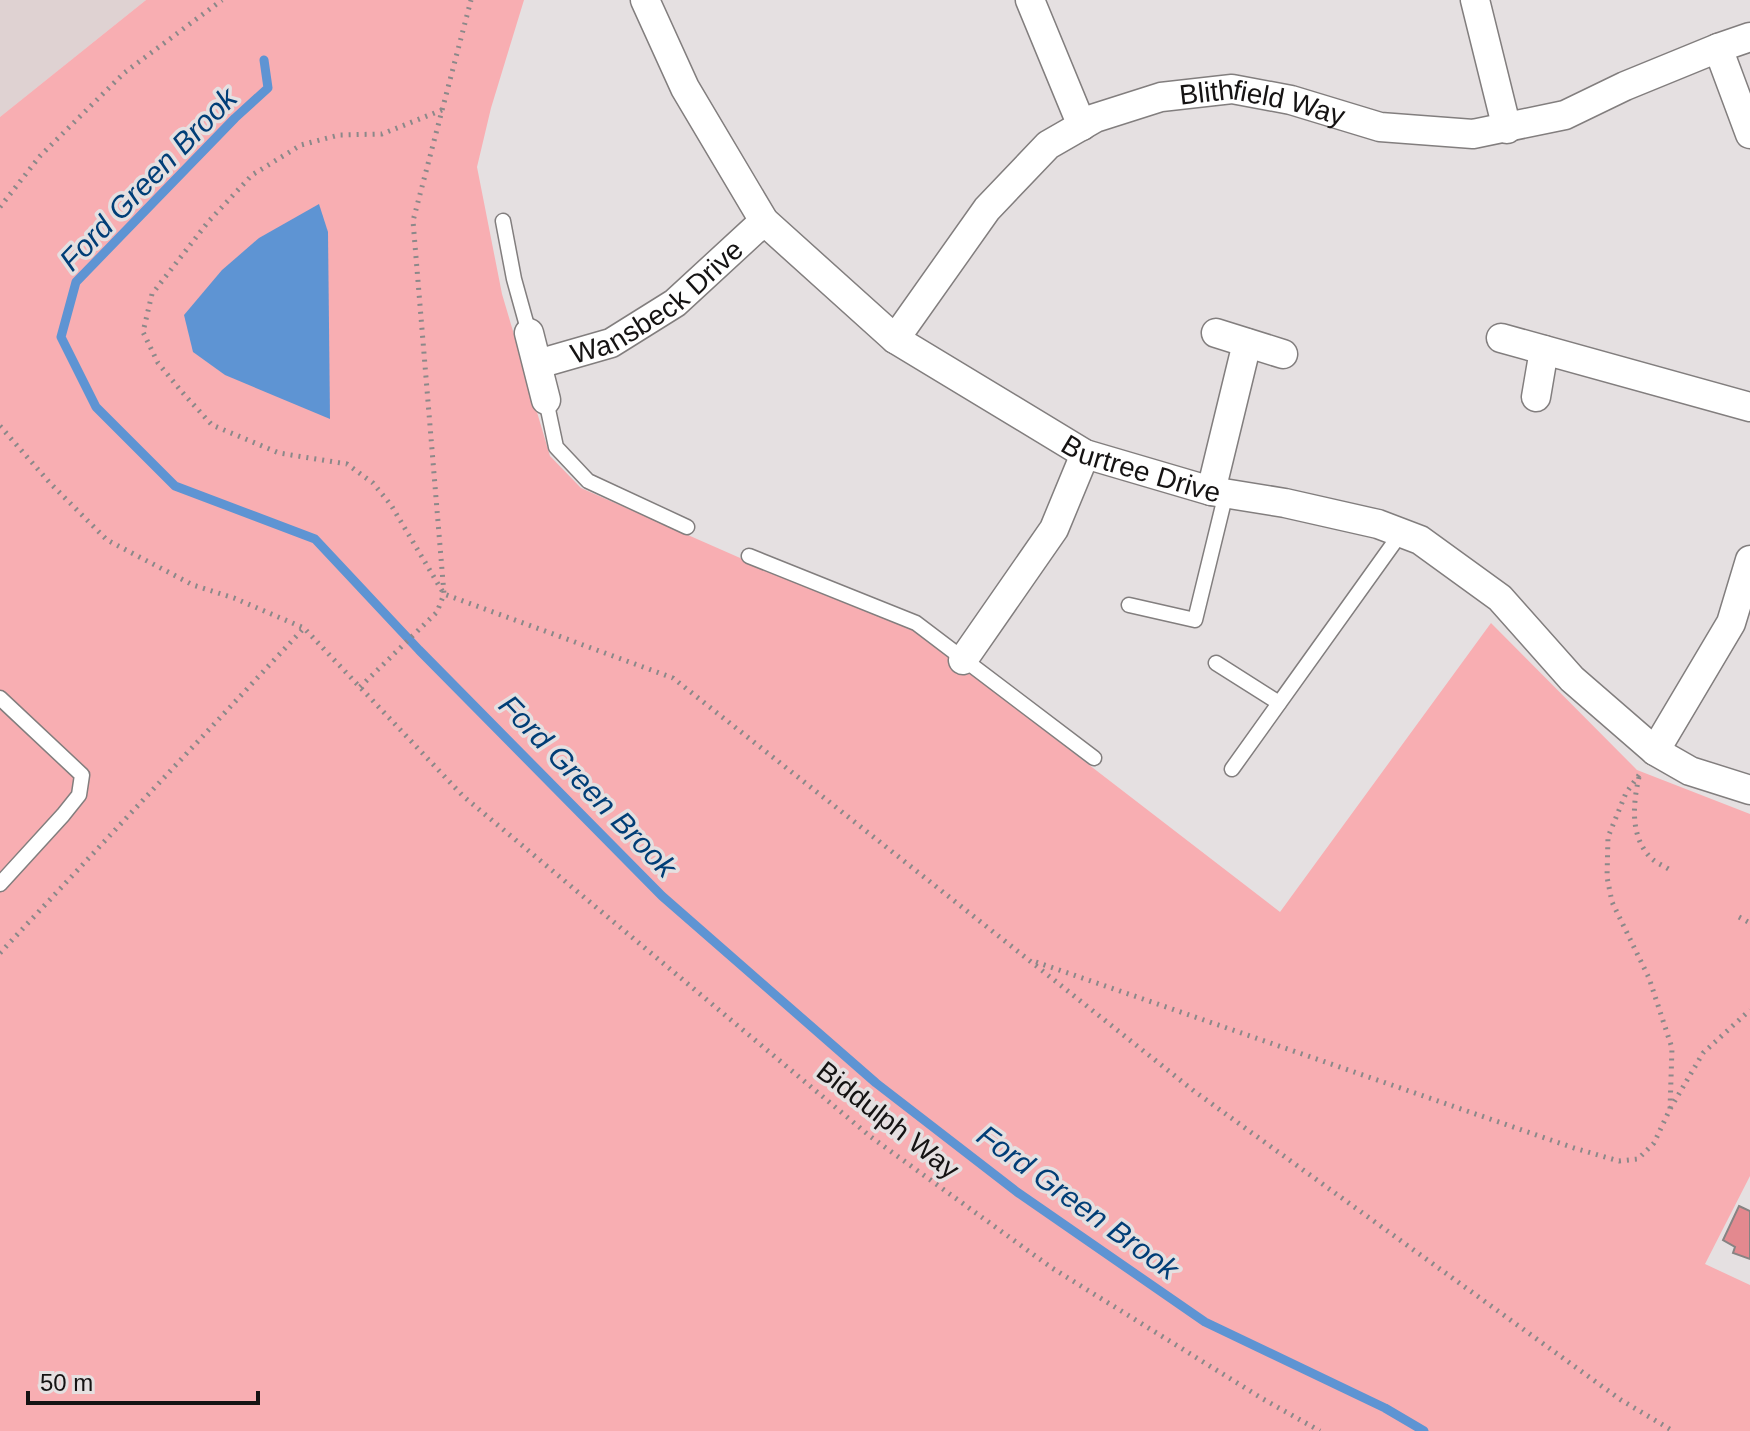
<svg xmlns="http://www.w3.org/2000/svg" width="1750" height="1431" viewBox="0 0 1750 1431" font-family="Arial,sans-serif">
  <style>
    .built { fill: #dfd2d2 }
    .green { fill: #f8aeb2 }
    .water { fill: #5e94d3 }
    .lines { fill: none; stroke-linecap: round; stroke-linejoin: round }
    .stream { stroke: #5e94d3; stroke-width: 9 }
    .building { fill: #e3898f; stroke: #878383; stroke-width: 2 }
    .service-casing { stroke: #827e7e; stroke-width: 17 }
    .minor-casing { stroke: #827e7e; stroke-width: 31 }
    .path { stroke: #8c8889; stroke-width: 5; stroke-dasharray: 2 6; stroke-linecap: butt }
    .service { stroke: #fff; stroke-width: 14 }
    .minor { stroke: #fff; stroke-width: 28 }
    .labels { text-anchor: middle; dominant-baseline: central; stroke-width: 7; stroke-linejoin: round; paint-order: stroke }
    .street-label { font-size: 28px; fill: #151313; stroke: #e5e0e1 }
    .water-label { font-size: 30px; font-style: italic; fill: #013e77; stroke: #e5e0e1 }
  </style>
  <rect width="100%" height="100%" fill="#e5e0e1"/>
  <polygon class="built" points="0,0 146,0 0,117"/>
  <polygon class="green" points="146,0 524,0 491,108 477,167 502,294 550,456 581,488 747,561 914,630 1280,912 1491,623 1637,770 1750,814 1750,1176 1705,1264 1750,1285 1750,1431 0,1431 0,117"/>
  <polygon class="water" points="319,204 328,232 330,419 225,375 193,352 184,315 222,270 259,238"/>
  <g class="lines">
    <polyline class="stream" points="264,60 268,88 235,118 76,282 61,337 96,407 175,486 315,539 419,650 662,896 876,1083 1017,1192 1205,1322 1385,1408 1424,1431"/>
  </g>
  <polygon class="building" points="1739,1206 1750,1211 1750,1259 1733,1253 1735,1247 1723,1240"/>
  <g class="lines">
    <defs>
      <g id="service">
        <polyline points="503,221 514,279 529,333"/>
        <polyline points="546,400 556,447 588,481 687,527"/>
        <polyline points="749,556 916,623 1094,758"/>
        <polyline points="1129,605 1195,620 1226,493"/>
        <polyline points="1216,663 1279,703"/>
        <polyline points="0,698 82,775 79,795 63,815 0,884"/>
        <polyline points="1232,769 1401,533"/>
      </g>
      <g id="minor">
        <path id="s1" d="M 645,0 L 685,88 L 764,221 L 895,339 L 1085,454 L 1211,491 L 1285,503 L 1378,524 L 1420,540 L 1500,598 L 1572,679 L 1655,751 L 1690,771 L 1750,790"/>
        <polyline points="1030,0 1082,126"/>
        <polyline points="1475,0 1507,129"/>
        <polyline points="1750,37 1718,48 1750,134"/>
        <polyline points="529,333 546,400"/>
        <polyline points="1216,333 1283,354"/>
        <polyline points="1501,338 1750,407"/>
        <path id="s2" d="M 895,339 L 987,209 L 1048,145 L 1095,118 L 1161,97 L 1232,89 L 1291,100 L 1380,127 L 1473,134 L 1565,115 L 1625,86 L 1718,48"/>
        <path id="s3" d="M 538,364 L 611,343 L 675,303 L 764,221"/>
        <polyline points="1536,397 1544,350"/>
        <polyline points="1211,491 1247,343"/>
        <polyline points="963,660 1054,529 1085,454"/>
        <polyline points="1655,751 1731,623 1750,560"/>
      </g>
    </defs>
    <use href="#service" class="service-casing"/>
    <use href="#minor" class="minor-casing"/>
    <g class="path">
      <polyline points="442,110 382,134 339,135 301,145 252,175 208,222 152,294 143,332 158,363 182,392 212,425 279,453 347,464 373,483 391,505 444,594 673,678 1194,1091 1621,1400 1673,1431"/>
      <polyline points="0,207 40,156 124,73 222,0"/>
      <polyline points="0,426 50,483 107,540 193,585 234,598 304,628 463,796 871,1137 1052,1268 1263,1399 1320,1431"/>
      <polyline points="360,687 437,612 444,594 413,221 471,0"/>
      <polyline points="1639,775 1626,793 1608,837 1607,877 1612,902 1649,978 1672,1048 1670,1109"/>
      <path d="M 1639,777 C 1633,804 1630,834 1649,856 C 1654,862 1664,866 1670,870"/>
      <polyline points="1739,917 1750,923"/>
      <polyline points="0,953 304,628"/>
      <polyline points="1036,962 1574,1148 1619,1161 1638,1159 1654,1143 1670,1109 1703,1053 1750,1010"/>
    </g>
    <use href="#service" class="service"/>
    <use href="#minor" class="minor"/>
  </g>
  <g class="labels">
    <g class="street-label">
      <text stroke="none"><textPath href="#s2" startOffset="474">Blithfield Way</textPath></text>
      <text stroke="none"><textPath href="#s3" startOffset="136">Wansbeck Drive</textPath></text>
      <text stroke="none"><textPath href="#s1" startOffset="708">Burtree Drive</textPath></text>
      <text transform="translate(888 1120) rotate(38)">Biddulph Way</text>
    </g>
    <g class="water-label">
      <text transform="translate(148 179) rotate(-46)">Ford Green Brook</text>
      <text transform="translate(588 786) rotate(46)">Ford Green Brook</text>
      <text transform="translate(1078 1202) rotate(36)">Ford Green Brook</text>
    </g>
  </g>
  <path d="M28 1391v12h230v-12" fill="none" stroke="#151313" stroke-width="4"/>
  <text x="40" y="1391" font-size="24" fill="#151313" stroke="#e5e0e1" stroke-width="6" paint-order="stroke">50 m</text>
</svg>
